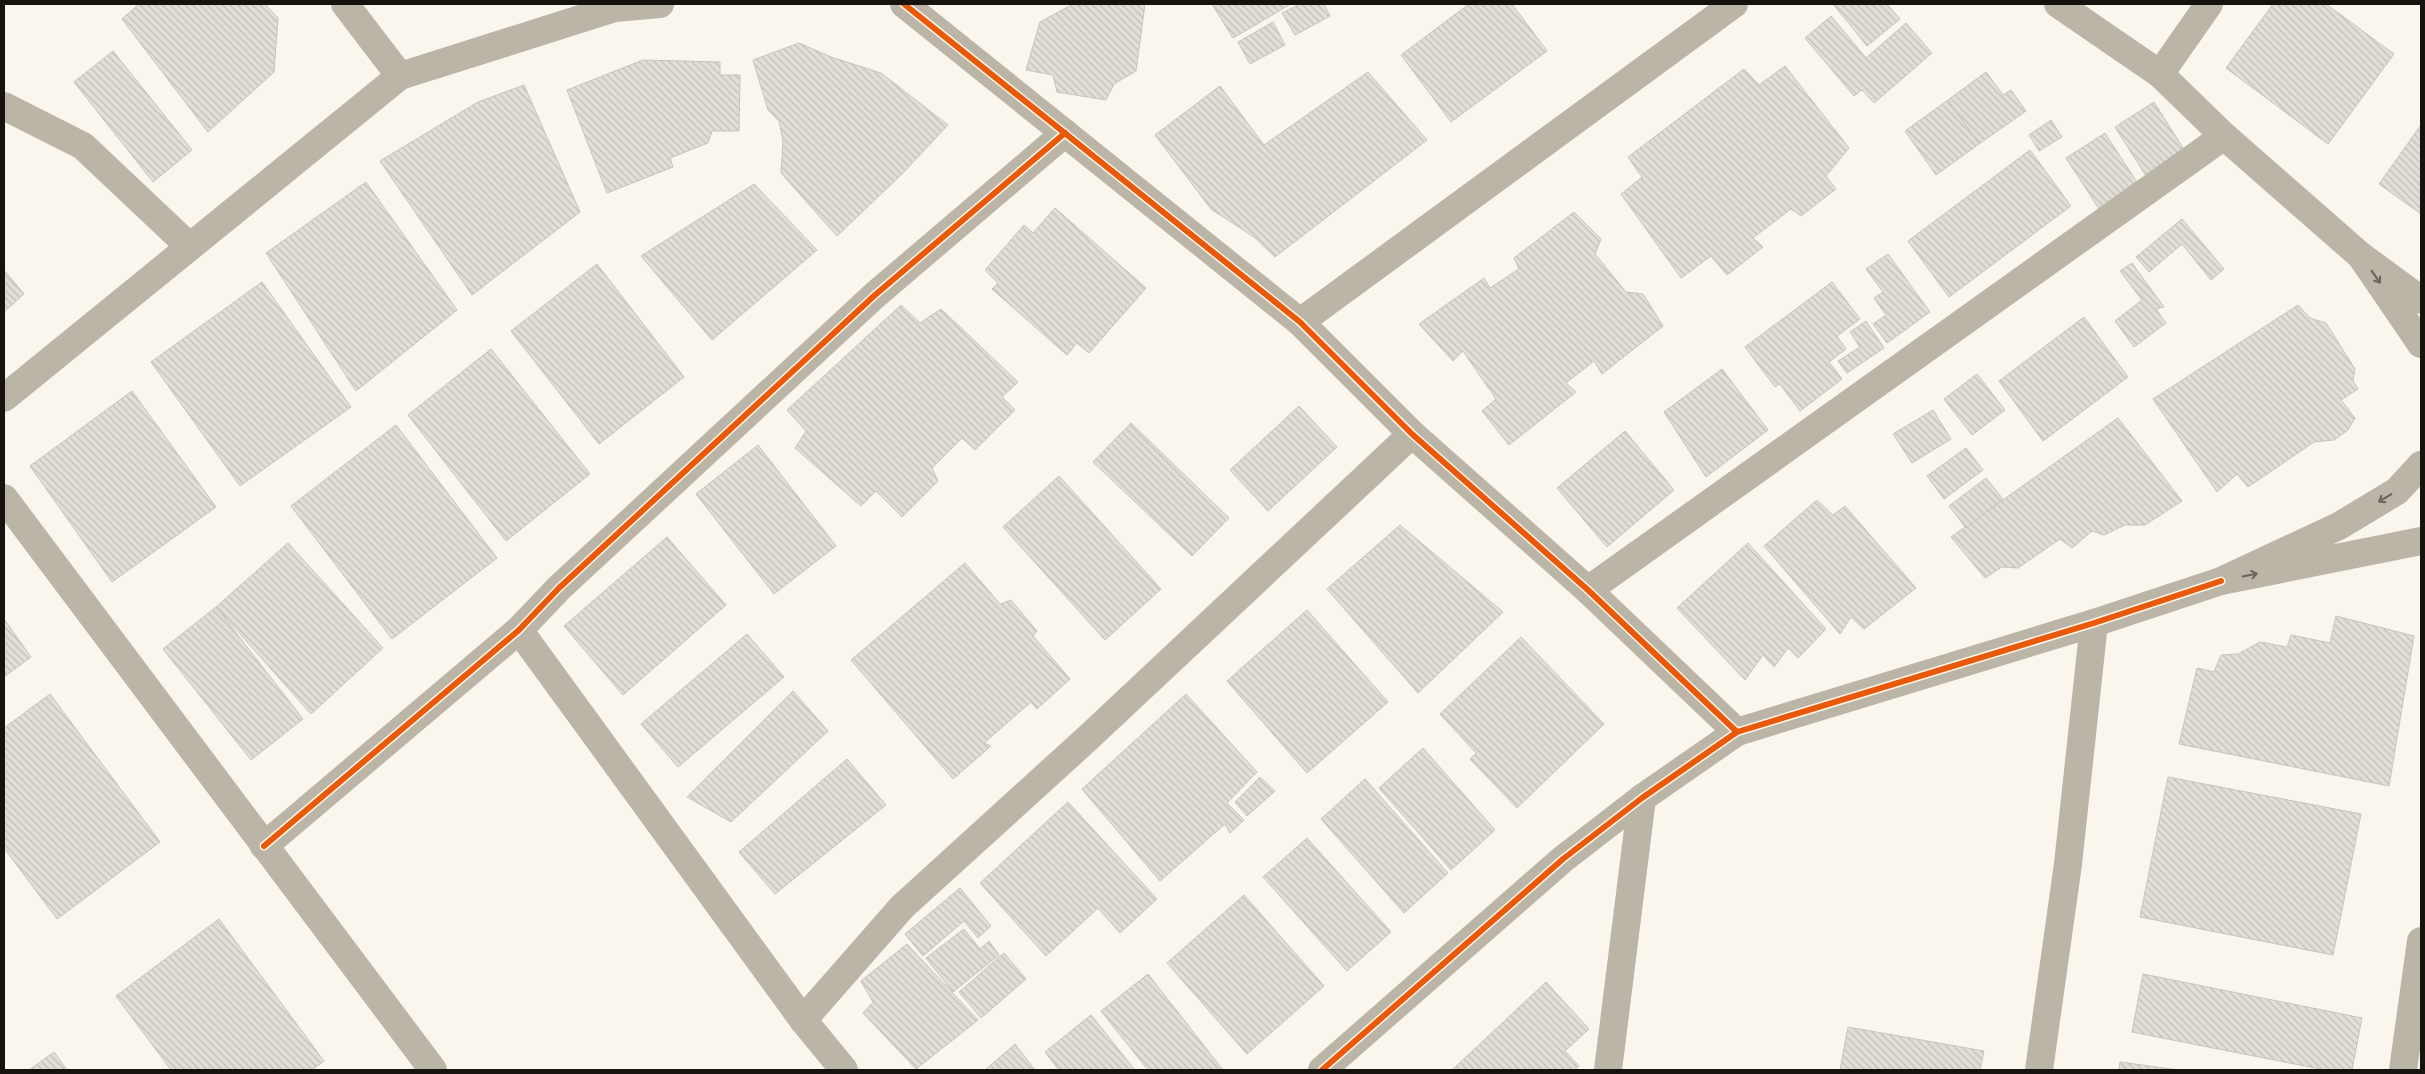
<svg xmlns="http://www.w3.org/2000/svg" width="2425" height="1074" viewBox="0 0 2425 1074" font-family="Commissioner,sans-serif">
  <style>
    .building { fill: url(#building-back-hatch); stroke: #c7c3bd }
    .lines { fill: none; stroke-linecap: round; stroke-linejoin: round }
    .minor { stroke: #bbb5a7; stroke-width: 28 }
    .tertiary { stroke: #bbb5a7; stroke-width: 28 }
    .secondary { stroke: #bab5a6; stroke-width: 28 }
    .cycleway-casing { stroke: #fff7e9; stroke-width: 9 }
    .cycleway { stroke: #e8590c; stroke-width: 6 }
    .oneway { stroke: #68645a }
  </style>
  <defs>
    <pattern id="building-back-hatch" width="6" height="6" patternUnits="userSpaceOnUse" patternTransform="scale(1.25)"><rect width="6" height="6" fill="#e2ded8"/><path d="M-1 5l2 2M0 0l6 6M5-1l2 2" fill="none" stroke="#c1beb8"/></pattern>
  </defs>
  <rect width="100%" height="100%" fill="#faf6ee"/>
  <g class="building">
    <polygon points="139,4 265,4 278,18 274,72 208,132 122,19"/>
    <polygon points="1073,4 1145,4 1136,71 1114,84 1106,100 1057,92 1053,75 1026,70 1040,22"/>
    <polygon points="1212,4 1291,4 1233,38"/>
    <polygon points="1300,4 1324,4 1330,16 1295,35 1282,13"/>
    <polygon points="1469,4 1512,4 1547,51 1451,122 1401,55"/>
    <polygon points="1833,4 1887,4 1900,19 1867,46"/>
    <polygon points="2273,4 2326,4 2394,54 2328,144 2226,68"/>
    <polygon points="1831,16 1866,58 1906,23 1932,53 1874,103 1862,90 1854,96 1805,38"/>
    <polygon points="1273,22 1285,45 1250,64 1238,42"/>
    <polygon points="799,43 831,57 881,73 948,125 901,175 837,236 781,173 783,141 779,121 768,110 753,60"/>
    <polygon points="113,51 192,150 153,182 74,82"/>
    <polygon points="643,60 720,62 720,75 740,75 739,131 712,131 708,143 670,158 673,167 607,193 567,90"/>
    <polygon points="1785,66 1849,148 1826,176 1836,189 1801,216 1791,209 1753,238 1763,247 1727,275 1711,256 1681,278 1621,194 1642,177 1628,157 1744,69 1759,85"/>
    <polygon points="1368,72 1427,140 1275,257 1254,237 1211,209 1155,135 1220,86 1264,145"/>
    <polygon points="1986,72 2003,95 2011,90 2026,111 1979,144 1948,100"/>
    <polygon points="524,85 580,212 472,295 380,161 478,102"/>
    <polygon points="1948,100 1979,144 1936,175 1905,131"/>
    <polygon points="2154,102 2190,159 2151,184 2115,127"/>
    <polygon points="2051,120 2062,137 2039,151 2029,135"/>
    <polygon points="2421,125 2421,214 2379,184"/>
    <polygon points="2105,133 2142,190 2103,215 2066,158"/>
    <polygon points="2030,150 2071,206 1949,297 1908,241"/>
    <polygon points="366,182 457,310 356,391 266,253"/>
    <polygon points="754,184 817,250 712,340 641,256"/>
    <polygon points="1055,208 1146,288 1089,353 1077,343 1067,355 992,289 998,283 985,270 1024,225 1033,233"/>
    <polygon points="1574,212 1601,239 1595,254 1626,292 1643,294 1663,326 1602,374 1594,361 1566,383 1576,392 1509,445 1482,411 1496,399 1463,351 1453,361 1419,324 1484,278 1490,288 1519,269 1514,258"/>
    <polygon points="2182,219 2224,269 2211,280 2182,244 2149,272 2136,257"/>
    <polygon points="1888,254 1930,312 1887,343 1873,324 1886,315 1874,298 1883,292 1866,269"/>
    <polygon points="2132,263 2164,307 2156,309 2166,323 2134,347 2115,321 2142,300 2120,271"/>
    <polygon points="597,264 684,377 599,444 511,331"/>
    <polygon points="4,270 24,294 4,312"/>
    <polygon points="262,282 351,407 240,486 151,362"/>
    <polygon points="1832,282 1860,319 1837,336 1846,349 1829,362 1842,379 1800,411 1780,384 1775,387 1745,347"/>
    <polygon points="901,305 920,323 941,309 1018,382 1002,397 1015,410 975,450 962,438 932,468 938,481 902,517 876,491 861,506 795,448 806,431 787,410"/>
    <polygon points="2298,305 2310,318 2326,323 2355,369 2353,381 2358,389 2341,400 2355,418 2348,430 2334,440 2314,442 2248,487 2237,474 2217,492 2153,399"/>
    <polygon points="2084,317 2128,377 2043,441 1999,381"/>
    <polygon points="1866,321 1884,348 1847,373 1838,361 1860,347 1850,332"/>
    <polygon points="491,349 590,474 506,541 408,415"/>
    <polygon points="1722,369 1768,430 1706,477 1664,412"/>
    <polygon points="1977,374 2005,410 1972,435 1944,399"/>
    <polygon points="132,391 216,507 112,582 30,466"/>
    <polygon points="1299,406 1337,447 1268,511 1230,470"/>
    <polygon points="1933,410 1951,439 1912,463 1893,434"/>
    <polygon points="2118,418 2182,501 2145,525 2125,525 2104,535 2092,531 2072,548 2060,539 2018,568 2002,567 1985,578 1951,537"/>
    <polygon points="1131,423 1229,518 1192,556 1093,462"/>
    <polygon points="396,425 497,558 392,639 291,506"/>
    <polygon points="1625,431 1674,490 1607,547 1557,488"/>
    <polygon points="758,445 836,546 774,594 696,494"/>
    <polygon points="1966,448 1983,470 1944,499 1927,476"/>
    <polygon points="1059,476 1161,589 1105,640 1003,527"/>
    <polygon points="1986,478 2003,499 1966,528 1949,506"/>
    <polygon points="1817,500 1833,515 1845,506 1916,588 1864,629 1851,617 1840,634 1764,546"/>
    <polygon points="1400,525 1503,612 1418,693 1327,589"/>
    <polygon points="667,537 726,605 623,695 564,626"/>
    <polygon points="288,543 383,648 311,714 216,607"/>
    <polygon points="1748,543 1826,629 1798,658 1788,648 1774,667 1763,655 1745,680 1677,608"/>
    <polygon points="965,563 1000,604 1011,600 1037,631 1033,636 1070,679 1037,709 1031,702 984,743 991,746 953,779 851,660"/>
    <polygon points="216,607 303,719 251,760 163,649"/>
    <polygon points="1307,610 1388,702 1307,773 1227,681"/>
    <polygon points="2336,616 2414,636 2389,786 2179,744 2197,668 2214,672 2221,655 2238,654 2260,642 2287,647 2291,635 2330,643"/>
    <polygon points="4,619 31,657 4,677"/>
    <polygon points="747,634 784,677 678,767 641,724"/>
    <polygon points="1521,637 1604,724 1517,808 1470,759 1476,753 1440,714"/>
    <polygon points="793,691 828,731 731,822 687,797"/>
    <polygon points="50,694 160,842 57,919 4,848 4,728"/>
    <polygon points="1186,694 1257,772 1227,803 1244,820 1230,833 1225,824 1160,881 1082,789"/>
    <polygon points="1423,748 1495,830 1451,870 1379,788"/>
    <polygon points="847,759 886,805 775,894 739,852"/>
    <polygon points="1260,777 1275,791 1247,816 1235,802"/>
    <polygon points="2168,777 2361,814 2333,955 2140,917"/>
    <polygon points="1365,779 1448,873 1404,913 1321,819"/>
    <polygon points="1068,802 1157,899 1120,933 1098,908 1046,956 980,883"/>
    <polygon points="1307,838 1391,932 1347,971 1263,877"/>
    <polygon points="960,888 991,926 978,938 964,921 923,956 905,934"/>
    <polygon points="1244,895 1324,986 1247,1054 1167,963"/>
    <polygon points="219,919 324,1061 312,1070 171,1070 116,996"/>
    <polygon points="964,929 980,949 989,941 999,955 953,992 926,958"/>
    <polygon points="907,944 978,1020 916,1069 863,1013 873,1002 861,981"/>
    <polygon points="1004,953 1026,979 981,1018 959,992"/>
    <polygon points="1148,974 1223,1070 1148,1070 1101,1011"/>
    <polygon points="2143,974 2362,1018 2352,1070 2325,1070 2132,1032"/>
    <polygon points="1546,982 1589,1029 1565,1051 1579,1066 1574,1070 1452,1070"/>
    <polygon points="1091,1015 1135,1070 1059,1070 1045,1052"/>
    <polygon points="1848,1027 1984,1051 1980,1070 1840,1070"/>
    <polygon points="1015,1044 1035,1070 985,1070"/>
    <polygon points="54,1052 67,1070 29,1070"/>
    <polygon points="2120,1062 2178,1070 2119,1070"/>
  </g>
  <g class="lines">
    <g class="minor">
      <polyline points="904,4 1300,322 1412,434 1588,590 1737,732"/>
      <polyline points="2160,74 2209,4"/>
      <polyline points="4,106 83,146 190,247"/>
      <polyline points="1300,322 1734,4"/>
      <polyline points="2421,465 2397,491 2339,526 2221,581 2421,541"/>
      <polyline points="4,498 433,1070"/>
      <polyline points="1588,590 2224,136"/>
      <polyline points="519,630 803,1020 844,1070"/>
      <polyline points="264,846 519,630 559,588 875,295 1065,133"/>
      <polyline points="803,1020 902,907 1090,736 1412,434"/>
      <polyline points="1322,1070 1563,859 1642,798 1737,732 2094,623 2221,581"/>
      <polyline points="1608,1070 1642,798"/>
      <polyline points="2039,1070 2068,864 2094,623"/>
    </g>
    <g class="tertiary">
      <polyline points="345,4 400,76"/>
      <polyline points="2058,4 2160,74 2224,136 2361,256"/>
      <polyline points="2421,300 2361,256 2421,344"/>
      <polyline points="2403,1070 2421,941"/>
    </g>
    <polyline class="secondary" points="4,398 400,76 615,8 660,4"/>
    <defs>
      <g id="cycleway">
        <polyline points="904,4 1300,322 1412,434 1588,590 1737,732"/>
        <polyline points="264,846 519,630 559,588 875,295 1065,133"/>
        <polyline points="1322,1070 1563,859 1642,798 1737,732 2094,623 2221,581"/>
      </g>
    </defs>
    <use href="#cycleway" class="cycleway-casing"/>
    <use href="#cycleway" class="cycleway"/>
  </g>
  <defs><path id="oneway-shaft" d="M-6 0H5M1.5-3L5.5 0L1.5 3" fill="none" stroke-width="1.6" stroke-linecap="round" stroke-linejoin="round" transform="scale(1.25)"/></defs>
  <g class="oneway">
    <use href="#oneway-shaft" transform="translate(2376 277) rotate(55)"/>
    <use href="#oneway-shaft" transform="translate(2385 498) rotate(149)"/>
    <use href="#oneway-shaft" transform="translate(2250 575) rotate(-11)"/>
  </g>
  <rect width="2425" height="1074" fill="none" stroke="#16130e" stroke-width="10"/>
</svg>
